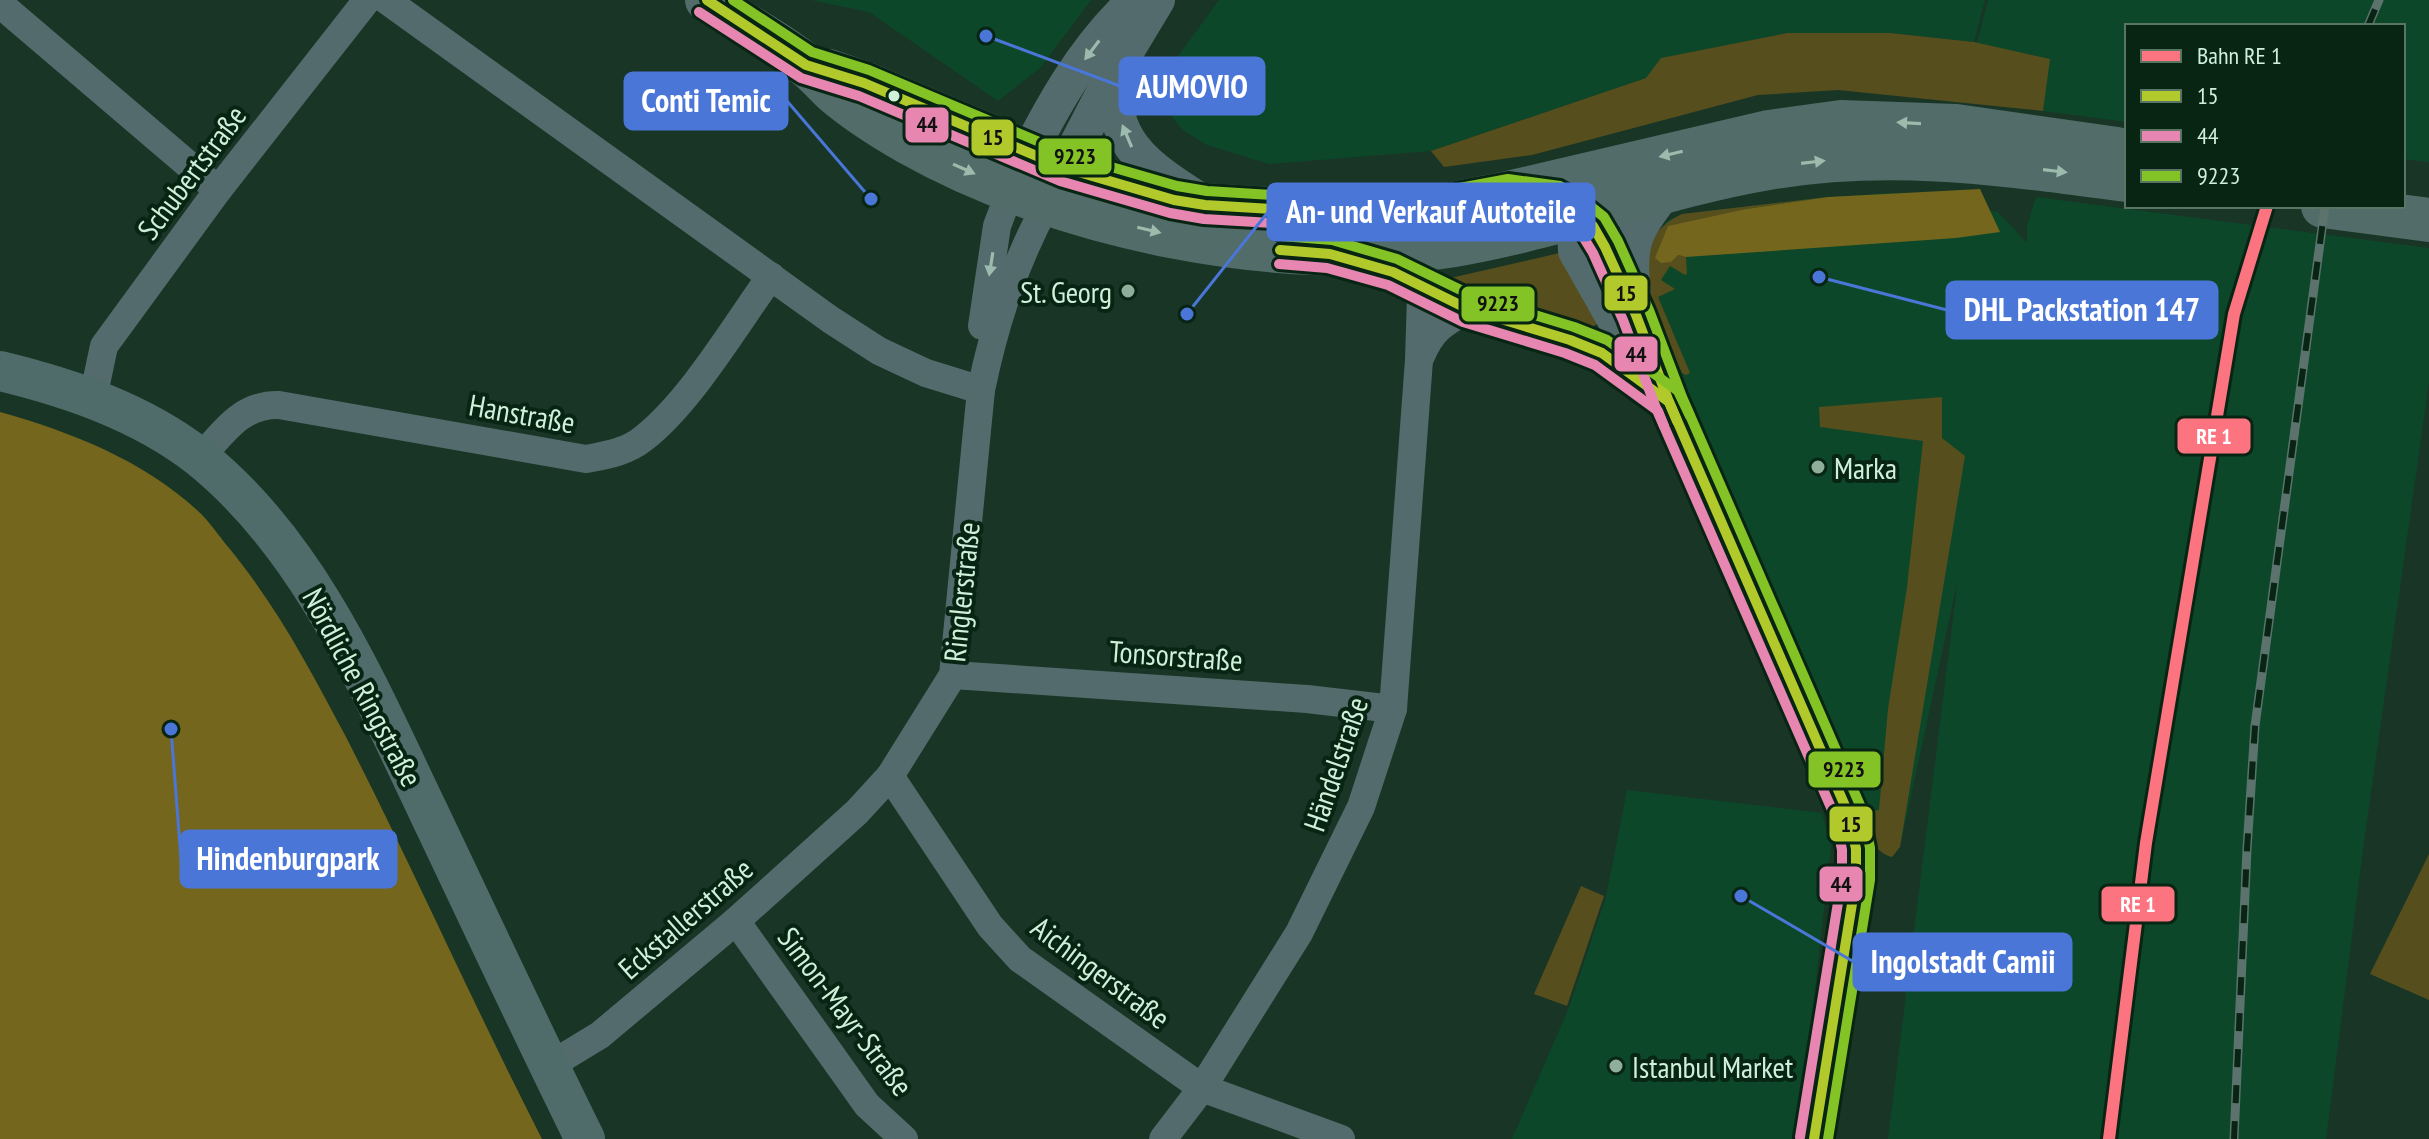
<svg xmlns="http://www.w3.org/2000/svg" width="2429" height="1139" viewBox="0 0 2429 1139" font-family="'PT Sans Narrow',sans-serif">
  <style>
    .built { fill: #0d4729 }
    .green { fill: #564e1d }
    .forest { fill: #74661d }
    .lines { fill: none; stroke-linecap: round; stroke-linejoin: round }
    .minor { stroke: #536b6c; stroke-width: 28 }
    .tertiary { stroke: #536b6c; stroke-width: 36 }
    .secondary { stroke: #4f6c6b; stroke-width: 40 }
    .primary { stroke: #526c69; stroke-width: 44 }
    .rail-casing { stroke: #5c726d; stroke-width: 9 }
    .rail { stroke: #082514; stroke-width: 6; stroke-dasharray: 18; stroke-linecap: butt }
    .bus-1-casing { stroke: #082514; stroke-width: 16 }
    .bus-2-casing { stroke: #082514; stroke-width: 16 }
    .bus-3-casing { stroke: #082514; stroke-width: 16 }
    .bus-1 { stroke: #b2c92b; stroke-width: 10 }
    .bus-2 { stroke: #e787b1; stroke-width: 10 }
    .bus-3 { stroke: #84c326; stroke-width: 10 }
    .rail-1-casing { stroke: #082514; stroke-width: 18 }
    .rail-1 { stroke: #fc7480; stroke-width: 12 }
    .oneway { fill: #9dbbad }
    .oneway2 { fill: #9dbbac }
    .bus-dot { fill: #cff0d9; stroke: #082514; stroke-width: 3 }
    .poi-dot { fill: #8faf9a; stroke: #082514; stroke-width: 3 }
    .labels { text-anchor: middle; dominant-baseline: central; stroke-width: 8; stroke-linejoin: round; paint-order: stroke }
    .street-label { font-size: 30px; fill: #cff0d9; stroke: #082514 }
    .poi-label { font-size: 30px; fill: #cff0d9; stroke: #082514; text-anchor: start }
    .leader { fill: none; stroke: #4a76d8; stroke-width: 3 }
    .callout-dot { fill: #4a76d8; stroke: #082514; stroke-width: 3 }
    .callout { fill: #4a76d8; stroke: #4a76d8; stroke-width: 3 }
    .callout-label { font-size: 32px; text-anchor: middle; font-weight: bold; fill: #fff }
    .line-badge { stroke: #082514; stroke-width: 3 }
    .badge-label { font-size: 22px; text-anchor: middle; font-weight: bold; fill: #fff }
    .pale-badge-label { font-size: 22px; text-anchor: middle; font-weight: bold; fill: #111 }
  </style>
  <rect width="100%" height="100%" fill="#193526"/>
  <g class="built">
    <polygon points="811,0 1091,0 1040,68 998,101 869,12"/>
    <polygon points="1219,0 1985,0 1974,42 1890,33 1787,33 1662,58 1646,78 1431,151 1269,164 1207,145 1183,130 1172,117 1166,90 1168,70"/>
    <polygon points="1988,0 2429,0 2429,162 2403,159 2403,26 2127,26 2127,122 2043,111 2049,59 1977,43"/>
    <polygon points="1893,193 1998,212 2027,243 2027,226 2036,197 2429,248 2429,382 2363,850 2326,1139 1888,1139 1958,579 1900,847 1892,857 1885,855 1697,430 1687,391 1645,292 1649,243 1667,221 1682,214 1828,197"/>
    <polygon points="1627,790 1822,813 1831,847 1798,1139 1512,1139 1568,1010 1606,897"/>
  </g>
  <g class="green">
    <polygon points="1787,33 1890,33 1974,42 2050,59 2043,111 1838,90 1758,95 1532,155 1444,167 1431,151 1646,78 1661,58"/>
    <path d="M 1828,197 L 1746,209 L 1678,255 L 1686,257 L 1687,274 L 1685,275 L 1670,266 L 1661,280 L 1675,289 L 1658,297 L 1690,373 L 1686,375 L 1682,373 C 1662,325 1614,245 1682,214 Z"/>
    <polygon points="1564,252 1601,322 1590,328 1576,328 1446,279"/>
    <path d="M 1942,397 L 1942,438 L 1965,456 L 1900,847 L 1892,857 C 1873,853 1867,829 1861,814 L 1879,810 L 1888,709 L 1907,587 L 1923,441 L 1820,427 L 1819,407 Z"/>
    <polygon points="2429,854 2429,1000 2370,974"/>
    <polygon points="1581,886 1604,896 1567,1006 1534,994"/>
  </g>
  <g class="forest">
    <polygon points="1980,189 2000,232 1956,238 1686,257 1678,255 1671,262 1661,263 1655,258 1668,226 1746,209 1828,197"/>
    <path d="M 0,412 C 71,432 143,460 198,511 C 209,521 219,536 229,548 C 278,608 310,669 346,737 C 414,870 474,1006 542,1139 L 0,1139 Z"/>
  </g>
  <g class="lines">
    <g class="minor">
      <polyline points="386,0 831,320 879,351 926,373 981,390"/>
      <polyline points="0,4 218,190"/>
      <polyline points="982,326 997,226 1011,189"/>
      <path d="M 1421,356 C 1432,329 1444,323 1468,309"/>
      <polyline points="93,398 104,346 218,190 367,0"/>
      <path d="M 200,458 C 224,432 241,404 279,405 L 586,459 C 607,455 627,452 644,438 C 691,401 735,326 771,276"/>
      <polyline points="953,675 1307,699 1393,709"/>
      <polyline points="890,776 990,926 1020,959 1202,1088 1341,1139"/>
      <polyline points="736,921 867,1105 904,1139"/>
      <path d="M 549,1066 L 600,1035 L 736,921 L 857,812 L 890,776 L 953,675 L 981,390 C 995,322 1014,265 1047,203"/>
      <polyline points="1163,1139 1202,1088 1299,933 1361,807 1393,709 1419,360 1421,295 1417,282"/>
    </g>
    <g class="tertiary">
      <path d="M 1119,70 C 1103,138 1147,167 1197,199"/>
      <path d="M 1017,177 C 1048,113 1083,48 1136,0"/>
      <polyline points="1053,191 1122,58 1157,0"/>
      <polyline points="1590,197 1575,232 1576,251 1627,341"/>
      <polyline points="1561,203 1593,226 1605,247 1636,315 1669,402 1849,815 1856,849 1856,879 1826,1054 1814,1139"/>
      <polyline points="1351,259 1417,282 1468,309 1570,340 1602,353 1669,402"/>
      <path d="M 1633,293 C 1627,242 1634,232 1664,192"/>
    </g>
    <path class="secondary" d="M 0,371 C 70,388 141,412 199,457 C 310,546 368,686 428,811 C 480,920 531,1030 585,1139"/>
    <g class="primary">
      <path d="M 707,0 C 739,23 777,41 807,66 C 817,74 825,84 834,92 C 857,112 883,128 909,143 C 1060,228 1283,274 1454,245 C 1561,227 1662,186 1768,168 C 1894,147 2003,164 2127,180"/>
      <polyline points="829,71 864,83 1065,168 1174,200 1205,205 1370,215 1424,209 1508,193 1769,132 1841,122 1956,126 2117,149"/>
      <polyline points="2323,206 2429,220"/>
    </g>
    <defs>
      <g id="rail">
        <polyline points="2368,26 2379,0"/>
        <polyline points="2234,1139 2247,849 2255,726 2325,206"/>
      </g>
    </defs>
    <use href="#rail" class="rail-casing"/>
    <use href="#rail" class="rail"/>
    <defs>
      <g id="bus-1">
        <polyline points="707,0 806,65 864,83 1065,168 1174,200 1205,205 1370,215 1424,209 1508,193 1557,200 1570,208 1593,226 1605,247 1636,315 1669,402 1849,815 1856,849 1856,879 1814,1139"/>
        <polyline points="1280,250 1330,254 1393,272 1468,309 1570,340 1602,353 1669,402 1677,421"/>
      </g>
      <g id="bus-2">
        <polyline points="699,12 801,78 859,96 1060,181 1170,213 1204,219 1370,229 1427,223 1508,207 1552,213 1562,220 1582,235 1593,253 1623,320 1656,408 1836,819 1842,850 1842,878 1800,1137"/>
        <polyline points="1279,264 1327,268 1388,285 1463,322 1565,353 1595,365 1658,411 1664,426"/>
      </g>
      <g id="bus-3">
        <polyline points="733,0 812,52 869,70 1070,155 1177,186 1207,191 1370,201 1422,195 1508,179 1560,186 1579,197 1604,217 1618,241 1649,310 1682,397 1863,812 1870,848 1870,880 1828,1139"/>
        <polyline points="1281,236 1332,240 1397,259 1473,296 1574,327 1607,340 1678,391 1690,416"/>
      </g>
    </defs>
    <use href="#bus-1" class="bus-1-casing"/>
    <use href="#bus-2" class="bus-2-casing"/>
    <use href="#bus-3" class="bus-3-casing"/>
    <use href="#bus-1" class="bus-1"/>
    <use href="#bus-2" class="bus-2"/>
    <use href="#bus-3" class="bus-3"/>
    <defs>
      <polyline id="rail-1" points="2109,1139 2146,843 2234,314 2267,206"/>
    </defs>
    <use href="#rail-1" class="rail-1-casing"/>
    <use href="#rail-1" class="rail-1"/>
  </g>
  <defs><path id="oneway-solid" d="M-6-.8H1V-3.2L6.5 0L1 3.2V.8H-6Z" transform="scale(2)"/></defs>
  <g class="oneway">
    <use href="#oneway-solid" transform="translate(1092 50) rotate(127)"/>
    <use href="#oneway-solid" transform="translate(1127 136) rotate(-113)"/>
    <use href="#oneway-solid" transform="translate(991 264) rotate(99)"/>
  </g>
  <g class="oneway2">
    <use href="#oneway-solid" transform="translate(1909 123) rotate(-177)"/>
    <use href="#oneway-solid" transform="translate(1671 154) rotate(167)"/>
    <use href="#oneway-solid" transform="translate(1813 162) rotate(-7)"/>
    <use href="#oneway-solid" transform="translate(964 169) rotate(24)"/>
    <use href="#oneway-solid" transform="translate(2055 171) rotate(7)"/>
    <use href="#oneway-solid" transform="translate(1149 230) rotate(13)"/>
  </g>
  <circle class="bus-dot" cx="894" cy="96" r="7"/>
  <g class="poi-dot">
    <circle cx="1128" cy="291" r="8"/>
    <circle cx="1818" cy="467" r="8"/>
    <circle cx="1616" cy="1066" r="8"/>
  </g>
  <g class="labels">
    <g class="street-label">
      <text transform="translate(191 172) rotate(-53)">Schubertstraße</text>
      <text transform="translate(522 413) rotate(10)">Hanstraße</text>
      <text transform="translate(961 592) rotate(-84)">Ringlerstraße</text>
      <text transform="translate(1176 655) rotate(4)">Tonsorstraße</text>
      <text transform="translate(363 687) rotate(62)">Nördliche Ringstraße</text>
      <text transform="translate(1335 764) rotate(-71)">Händelstraße</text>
      <text transform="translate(685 918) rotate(-41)">Eckstallerstraße</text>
      <text transform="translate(1101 972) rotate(37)">Aichingerstraße</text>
      <text transform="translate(846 1011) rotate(53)">Simon-Mayr-Straße</text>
    </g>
    <g class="poi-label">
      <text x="1112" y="291" text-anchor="end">St. Georg</text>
      <text x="1834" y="467">Marka</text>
      <text x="1632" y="1066">Istanbul Market</text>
    </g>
  </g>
  <path class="leader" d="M986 36L1120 86M871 199L787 101M1187 314L1268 212M1819 277L1947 310M171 729L181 859M1741 896L1854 962"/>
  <g class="callout-dot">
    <circle cx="986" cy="36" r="8"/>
    <circle cx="871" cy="199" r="8"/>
    <circle cx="1187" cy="314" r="8"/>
    <circle cx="1819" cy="277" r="8"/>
    <circle cx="171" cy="729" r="8"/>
    <circle cx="1741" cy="896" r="8"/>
  </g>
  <g class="callout">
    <rect x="1120" y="58" width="144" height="56" rx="8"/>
    <rect x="625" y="73" width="162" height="56" rx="8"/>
    <rect x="1268" y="184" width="326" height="56" rx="8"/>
    <rect x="1947" y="282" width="270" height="56" rx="8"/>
    <rect x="181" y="831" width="215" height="56" rx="8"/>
    <rect x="1854" y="934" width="217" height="56" rx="8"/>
  </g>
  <g class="callout-label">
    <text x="1192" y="98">AUMOVIO</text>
    <text x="706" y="112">Conti Temic</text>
    <text x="1431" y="223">An- und Verkauf Autoteile</text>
    <text x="2082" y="321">DHL Packstation 147</text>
    <text x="288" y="870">Hindenburgpark</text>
    <text x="1963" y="973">Ingolstadt Camii</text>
  </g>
  <g class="line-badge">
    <rect x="904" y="106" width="46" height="38" rx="8" fill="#e787b1"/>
    <rect x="970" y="118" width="45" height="39" rx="8" fill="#b2c92b"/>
    <rect x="1037" y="137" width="76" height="39" rx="8" fill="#84c326"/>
    <rect x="1603" y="274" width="46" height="38" rx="8" fill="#b2c92b"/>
    <rect x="1460" y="285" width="76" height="38" rx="8" fill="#84c326"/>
    <rect x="1613" y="335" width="46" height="38" rx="8" fill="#e787b1"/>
    <rect x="2176" y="417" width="76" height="38" rx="8" fill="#fc7480"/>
    <rect x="1807" y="750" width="75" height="39" rx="8" fill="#84c326"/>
    <rect x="1828" y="805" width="46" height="38" rx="8" fill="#b2c92b"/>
    <rect x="1818" y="865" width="46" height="38" rx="8" fill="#e787b1"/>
    <rect x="2100" y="885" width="76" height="38" rx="8" fill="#fc7480"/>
  </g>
  <g class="badge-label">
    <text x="2214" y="444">RE 1</text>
    <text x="2138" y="912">RE 1</text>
  </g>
  <g class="pale-badge-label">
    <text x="927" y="132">44</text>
    <text x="993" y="145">15</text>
    <text x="1075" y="164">9223</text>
    <text x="1626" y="301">15</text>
    <text x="1498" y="311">9223</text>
    <text x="1636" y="362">44</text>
    <text x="1844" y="777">9223</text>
    <text x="1851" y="832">15</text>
    <text x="1841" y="892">44</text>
  </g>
  <rect x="2125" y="24" width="280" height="184" fill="#082514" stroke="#587663" stroke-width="2"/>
  <rect x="2141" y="50" width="40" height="12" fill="#fc7480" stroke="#587663" stroke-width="2"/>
  <text x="2197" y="64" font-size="24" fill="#cff0d9">Bahn RE 1</text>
  <rect x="2141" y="90" width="40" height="12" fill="#b2c92b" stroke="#587663" stroke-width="2"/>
  <text x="2197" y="104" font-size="24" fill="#cff0d9">15</text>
  <rect x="2141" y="130" width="40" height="12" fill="#e787b1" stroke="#587663" stroke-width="2"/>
  <text x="2197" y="144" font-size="24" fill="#cff0d9">44</text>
  <rect x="2141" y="170" width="40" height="12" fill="#84c326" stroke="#587663" stroke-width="2"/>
  <text x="2197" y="184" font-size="24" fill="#cff0d9">9223</text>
</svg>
